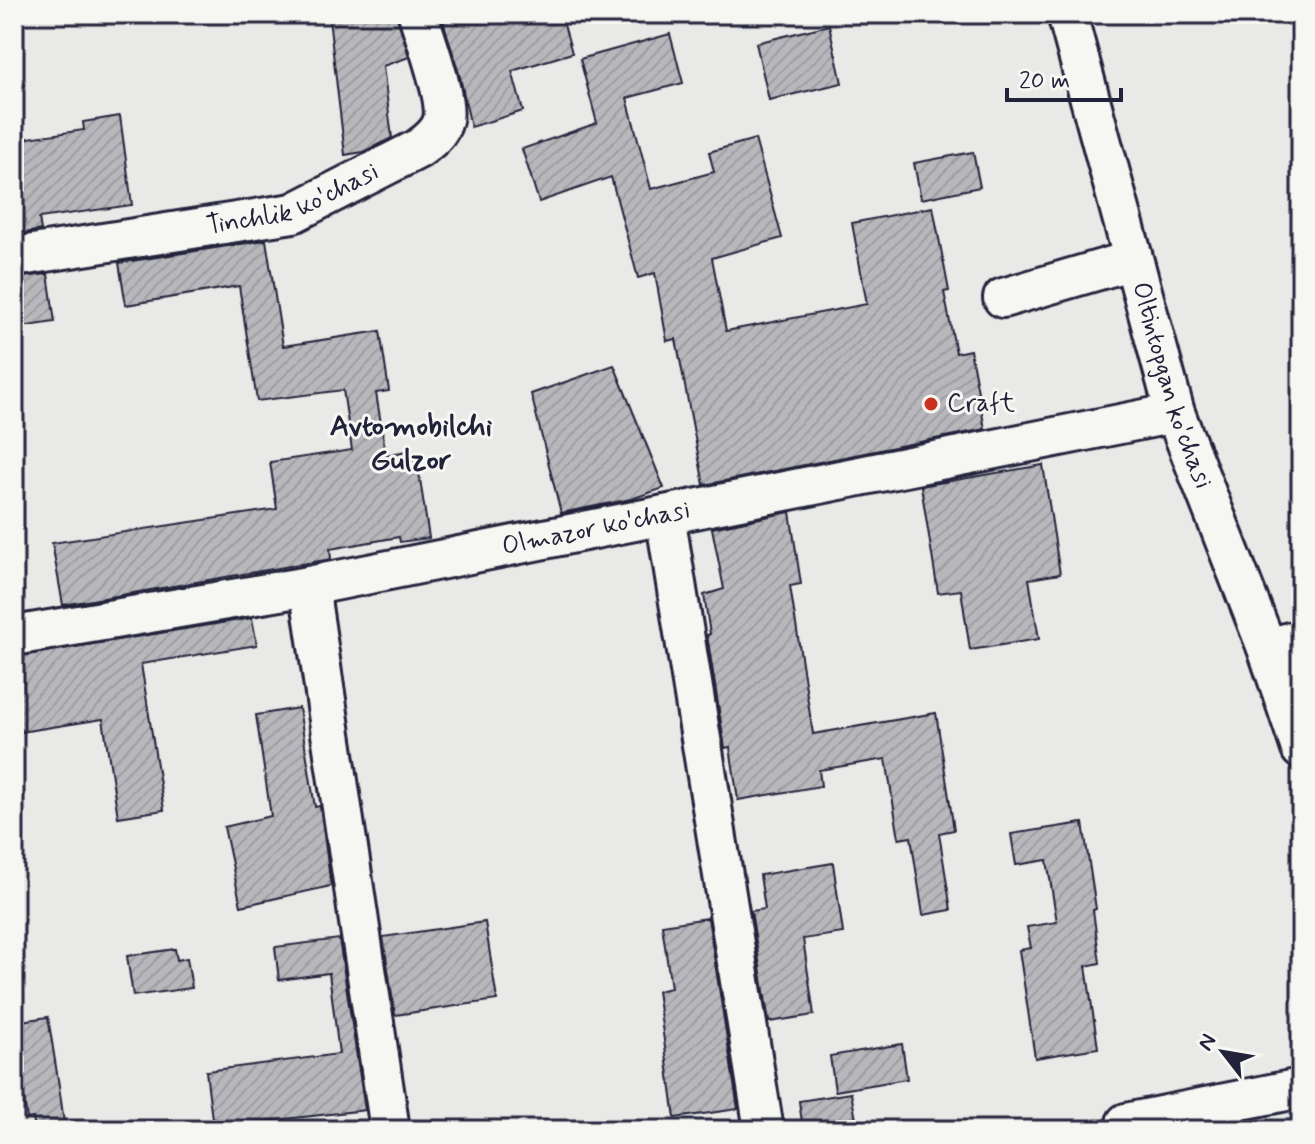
<svg xmlns="http://www.w3.org/2000/svg" width="1315" height="1144" viewBox="0 0 1315 1144" font-family="Mynerve,sans-serif">
  <style>
    .building { fill: url(#building-hatch); stroke: #22223b; stroke-width: 2 }
    .lines { fill: none; stroke-linecap: round; stroke-linejoin: round }
    .minor-casing { stroke: #22223b; stroke-width: 44 }
    .minor { stroke: #f6f6f2; stroke-width: 38 }
    .poi-dot { fill: #c8321e; stroke: #f6f6f2; stroke-width: 3 }
    .labels { text-anchor: middle; dominant-baseline: central; stroke-width: 6; stroke-linejoin: round; paint-order: stroke }
    .street-label { font-size: 26px; fill: #22223b; stroke: #f6f6f2 }
    .poi-label { font-size: 26px; fill: #22223b; stroke: #f6f6f2; text-anchor: start }
    .quarter-label { font-size: 30px; font-weight: bold; fill: #22223b; stroke: #f6f6f2 }
  </style>
  <defs>
    <pattern id="building-hatch" width="6" height="6" patternUnits="userSpaceOnUse" patternTransform="scale(2)"><rect width="6" height="6" fill="#b8b8bc"/><path d="M-1 1l2-2M0 6l6-6M5 7l2-2" fill="none" stroke="#9e9ea2"/></pattern>
  </defs>
  <rect width="100%" height="100%" fill="#e9e9e7"/>
  <filter id="ink" filterUnits="userSpaceOnUse"><feTurbulence type="fractalNoise" baseFrequency=".0125" numOctaves="2"/><feDisplacementMap in="SourceGraphic" scale="16" xChannelSelector="R" yChannelSelector="G"/><feConvolveMatrix kernelMatrix="1 2 1 2 8 2 1 2 1" color-interpolation-filters="sRGB"/></filter>
  <g filter="url(#ink)">
    <g class="building">
      <polygon points="345,14 397,14 409,57 383,66 392,138 363,152 345,155 329,19"/>
      <polygon points="441,14 561,14 572,53 512,71 523,111 471,127 460,77"/>
      <polygon points="829,25 842,83 769,100 756,43"/>
      <polygon points="670,34 683,83 627,98 651,189 714,172 709,152 755,139 782,238 712,258 726,331 867,304 852,223 933,207 949,291 944,292 956,353 970,350 985,429 704,485 676,339 667,341 655,273 638,278 611,177 539,202 522,149 597,123 580,59"/>
      <polygon points="120,116 132,205 39,218 41,230 14,235 14,140 84,130 83,122"/>
      <polygon points="973,152 980,187 921,199 914,163"/>
      <polygon points="266,240 283,346 380,331 389,391 376,393 386,455 412,450 416,474 419,473 429,538 400,542 399,537 330,549 331,559 63,605 52,543 277,509 270,462 352,450 343,390 257,401 239,286 126,305 119,263"/>
      <polygon points="48,274 55,322 14,328 14,278"/>
      <polygon points="614,365 664,488 631,499 561,513 531,394"/>
      <polygon points="1043,465 1060,574 1029,579 1039,639 970,650 961,590 938,593 921,486"/>
      <polygon points="790,512 801,584 790,586 813,734 936,713 954,830 939,833 951,910 923,915 911,837 899,839 886,759 819,770 821,786 738,800 730,747 725,748 707,635 710,634 704,595 724,589 712,528"/>
      <polygon points="252,618 257,645 141,664 164,810 118,817 103,719 14,733 14,657"/>
      <polygon points="299,708 315,807 320,806 331,886 241,906 224,827 271,816 256,715"/>
      <polygon points="1083,823 1096,909 1093,910 1100,963 1086,966 1098,1048 1035,1058 1019,950 1031,948 1027,927 1057,922 1047,860 1016,865 1011,834"/>
      <polygon points="833,863 843,933 803,939 814,1015 769,1022 751,911 765,909 760,875"/>
      <polygon points="708,918 738,1109 675,1118 657,991 671,988 662,925"/>
      <polygon points="485,922 497,1000 395,1015 383,937"/>
      <polygon points="339,939 365,1110 213,1127 206,1071 339,1054 329,973 279,980 275,947"/>
      <polygon points="175,949 177,960 187,958 192,988 133,996 127,956"/>
      <polygon points="48,1017 59,1086 65,1130 35,1130 33,1118 27,1119 19,1068 14,1068 14,1022"/>
      <polygon points="902,1044 907,1079 835,1091 830,1056"/>
      <polygon points="851,1093 858,1130 803,1130 799,1101"/>
    </g>
    <g class="lines">
      <defs>
        <g id="minor">
          <path id="s1" d="M 1067,14 L 1175,413 L 1267,648 L 1301,749"/>
          <path id="s2" d="M 14,257 L 293,213 L 418,149 C 428,142 440,133 443,120 C 448,98 425,38 418,14"/>
          <polyline points="1003,298 1133,260"/>
          <polyline points="665,515 764,1130"/>
          <polyline points="309,586 390,1130"/>
          <path id="s3" d="M 14,636 L 309,586 L 1175,413"/>
          <polyline points="1267,648 1301,639"/>
          <polyline points="1126,1123 1301,1088"/>
        </g>
      </defs>
      <use href="#minor" class="minor-casing"/>
      <use href="#minor" class="minor"/>
    </g>
  </g>
  <circle class="poi-dot" cx="931" cy="404" r="8"/>
  <g class="labels">
    <g class="street-label">
      <text stroke="none"><textPath href="#s2" startOffset="286">Tinchlik ko'chasi</textPath></text>
      <text stroke="none"><textPath href="#s1" startOffset="386">Oltintopgan ko'chasi</textPath></text>
      <text stroke="none"><textPath href="#s3" startOffset="592">Olmazor ko'chasi</textPath></text>
    </g>
    <g class="poi-label">
      <text x="947" y="404">Craft</text>
    </g>
    <g class="quarter-label">
      <text x="411" y="426">Avtomobilchi<tspan x="411" dy="34">Gulzor</tspan></text>
    </g>
  </g>
  <rect width="1315" height="1144" fill="none" stroke="#f6f6f2" stroke-width="48"/>
  <rect x="24" y="24" width="1267" height="1096" fill="none" stroke="#22223b" stroke-width="3" filter="url(#ink)"/>
  <g transform="translate(1223 1052) rotate(301)" stroke="#f6f6f2" stroke-width="6" paint-order="stroke">
  <path d="M0-6L14 30L0 20L-14 30Z" fill="#22223b"/>
  <text y="-12" font-size="22" font-weight="bold" text-anchor="middle" fill="#22223b">N</text>
  </g>
  <path d="M1007 88v12h114v-12" fill="none" stroke="#22223b" stroke-width="4"/>
  <text x="1019" y="88" font-size="24" fill="#22223b" stroke="#f6f6f2" stroke-width="6" paint-order="stroke">20 m</text>
</svg>
